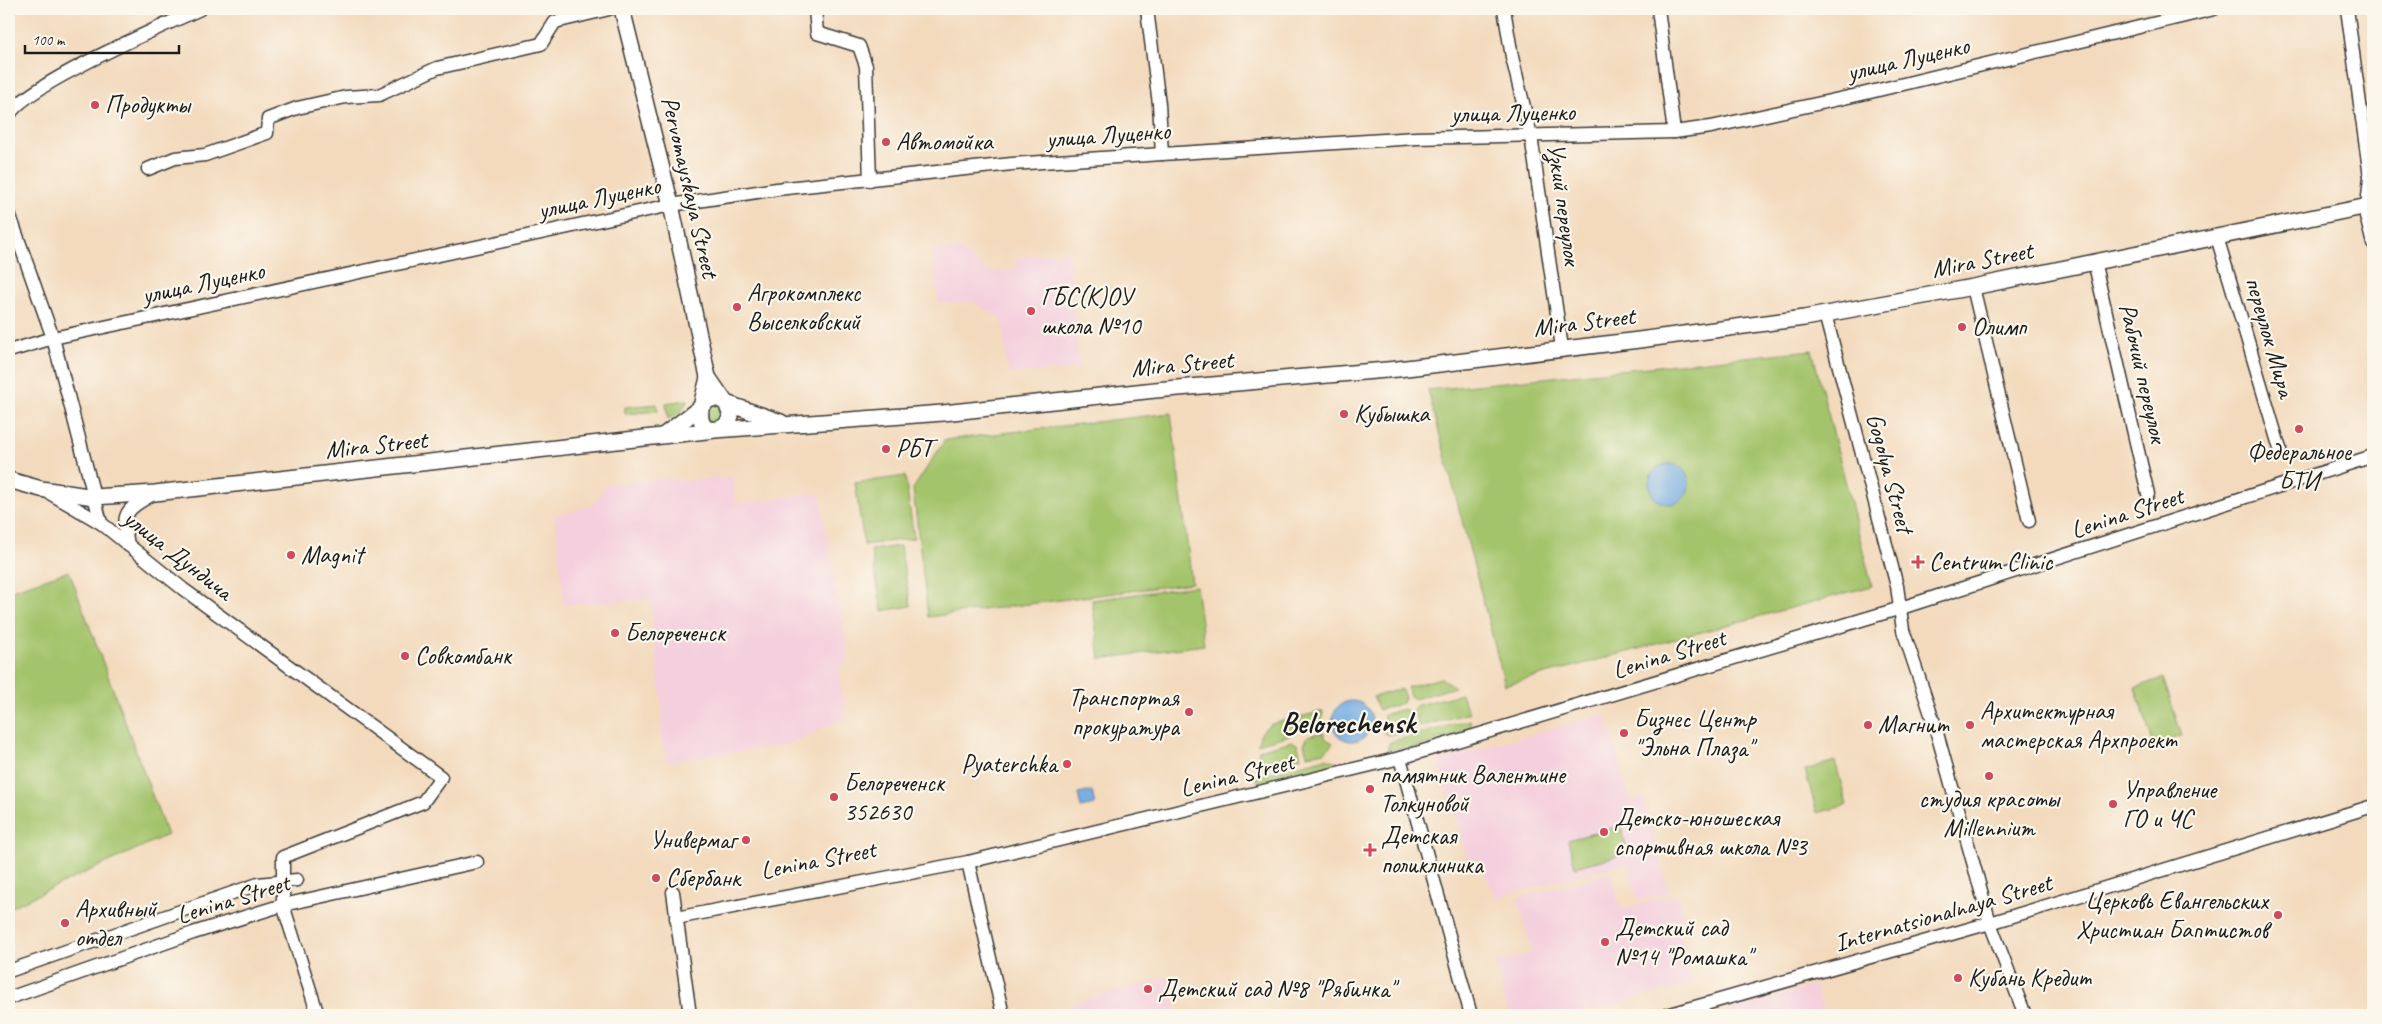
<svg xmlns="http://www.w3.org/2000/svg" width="2382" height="1024" viewBox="0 0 2382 1024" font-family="Caveat,sans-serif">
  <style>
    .built { fill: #f4cfdd }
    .green { fill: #a4c46c; stroke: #607044 }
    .water { fill: #71a9e0; stroke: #46627e }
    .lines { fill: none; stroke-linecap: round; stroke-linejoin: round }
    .minor-casing { stroke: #3c3834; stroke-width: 15 }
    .major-casing { stroke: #3c3834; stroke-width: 18 }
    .minor { stroke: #fff; stroke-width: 12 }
    .major { stroke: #fff; stroke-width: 15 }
    .poi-dot { fill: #d1495b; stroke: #fbf7ec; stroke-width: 2 }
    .labels { text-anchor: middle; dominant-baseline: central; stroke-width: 4.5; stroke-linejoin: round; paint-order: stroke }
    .street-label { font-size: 25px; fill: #1c1c1c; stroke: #fbf7ec }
    .poi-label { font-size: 25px; fill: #1c1c1c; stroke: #fbf7ec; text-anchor: start }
    .district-label { font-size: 30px; font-weight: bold; fill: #1c1c1c; stroke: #fbf7ec }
  </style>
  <rect width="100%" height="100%" fill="#fbf7ec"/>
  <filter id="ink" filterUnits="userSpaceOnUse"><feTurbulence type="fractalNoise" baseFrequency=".02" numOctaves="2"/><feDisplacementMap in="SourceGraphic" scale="10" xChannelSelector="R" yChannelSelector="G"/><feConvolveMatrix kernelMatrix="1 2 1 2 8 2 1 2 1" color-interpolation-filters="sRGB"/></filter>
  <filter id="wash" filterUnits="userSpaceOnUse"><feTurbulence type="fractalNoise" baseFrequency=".0096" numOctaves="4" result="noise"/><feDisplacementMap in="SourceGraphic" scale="20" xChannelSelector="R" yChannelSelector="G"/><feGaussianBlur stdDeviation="1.12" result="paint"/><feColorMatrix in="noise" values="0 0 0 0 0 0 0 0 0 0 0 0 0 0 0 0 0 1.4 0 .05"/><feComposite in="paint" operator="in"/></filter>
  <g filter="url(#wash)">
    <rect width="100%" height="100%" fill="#f3dabd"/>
    <g class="built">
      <polygon points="960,249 988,272 1015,269 1016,258 1069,251 1079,369 1008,374 1002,319 973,302 938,303 932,250"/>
      <polygon points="733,476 736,504 807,494 820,495 849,661 839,668 845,718 789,744 667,762 660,733 662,710 650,599 564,605 555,516 593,505 606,484 669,478 684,481"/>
      <polygon points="1605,714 1631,801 1644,798 1669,892 1637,900 1627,863 1495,897 1479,858 1468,860 1437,761"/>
      <polygon points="1611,873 1620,909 1677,894 1687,929 1679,931 1693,983 1574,1015 1509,1015 1495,963 1532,953 1518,898"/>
      <polygon points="1169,977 1178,1015 1056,1015 1079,1001"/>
      <polygon points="1815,985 1825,1015 1726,1015 1725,1012"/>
    </g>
    <g class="green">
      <polygon points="1812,350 1872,586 1505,685 1428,390"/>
      <polygon points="688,400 681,412 668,419 666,403"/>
      <polygon points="657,404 658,411 625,414 625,407"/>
      <polygon points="706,405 725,405 722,423 708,422"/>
      <polygon points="1171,413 1192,583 928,617 913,489 945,440"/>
      <polygon points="905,476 914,538 864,545 855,483"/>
      <polygon points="900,546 911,606 882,611 871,550"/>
      <polygon points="69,571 167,835 9,908 9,591"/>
      <polygon points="1196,586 1204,645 1100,659 1092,600"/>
      <polygon points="1441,678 1455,687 1415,699 1410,696 1407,687"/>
      <polygon points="2163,678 2182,736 2154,745 2135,688"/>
      <polygon points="1401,689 1405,697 1402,703 1379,710 1373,697"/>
      <polygon points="1461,694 1469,713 1419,727 1413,710 1417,705"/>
      <polygon points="1403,709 1409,712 1412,730 1389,735 1382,732 1384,715"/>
      <polygon points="1323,711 1322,725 1305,731 1299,729 1296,718"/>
      <path d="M 1291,719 L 1294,729 L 1290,735 L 1258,744 C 1261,724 1274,723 1291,719 Z"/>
      <polygon points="1470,720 1471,725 1468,731 1415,748 1387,750 1390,742"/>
      <polygon points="1323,732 1326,739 1333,743 1325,752 1307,755 1304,744 1308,736"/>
      <polygon points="1292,741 1298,745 1301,757 1257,768 1259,750"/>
      <polygon points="1326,758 1339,763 1321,773 1265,786 1258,782 1256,777"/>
      <polygon points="1835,761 1847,805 1817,813 1805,770"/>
      <polygon points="1621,826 1628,853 1575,867 1568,840"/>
    </g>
    <g class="water">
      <circle cx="1669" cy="484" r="20"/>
      <circle cx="1352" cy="721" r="20"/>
      <polygon points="1092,791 1095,805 1081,808 1078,794"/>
    </g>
  </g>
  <g filter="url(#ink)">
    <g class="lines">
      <defs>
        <g id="minor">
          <polyline points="815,9 817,33 859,46 866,66 870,180"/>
          <polyline points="1147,9 1159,104 1162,154"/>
          <polyline points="1504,9 1512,57 1531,136 1562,348"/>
          <polyline points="1658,9 1674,132"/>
          <polyline points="2347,9 2370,177 2366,216 2373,244"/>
          <path d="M 9,115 C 26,85 162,26 200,9"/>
          <polyline points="148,169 175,158 205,155 267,133 268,119 297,108 346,97 379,95 437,68 541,44 555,22 609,9"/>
          <polyline points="9,213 53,338 101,523 183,589 441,777 423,802 283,857 283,905 318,1015"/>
          <polyline points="2217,237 2280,449"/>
          <polyline points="2094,261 2148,494"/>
          <polyline points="1973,287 2029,521"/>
          <polyline points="1825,314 1897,586 1903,630 1935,726 1990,923 2025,1015"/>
          <polyline points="9,351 53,338 671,205 777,189 1012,164 1162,154 1416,138 1674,132 1711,127 1862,94 2214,9"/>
          <polyline points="46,491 101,523"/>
          <path d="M 128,545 C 122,512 124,511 153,494"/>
          <polyline points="1400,758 1471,1015"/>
          <polyline points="968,862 1003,1015"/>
          <polyline points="673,892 690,1015"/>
          <polyline points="676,918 968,862 1400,758 1901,608 2373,456"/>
          <polyline points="9,971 258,884 297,880"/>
          <polyline points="9,998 193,933 283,905 477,862"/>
          <polyline points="1667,1015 1990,923 2373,806"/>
        </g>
        <g id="major">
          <polyline points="622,9 671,205 708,377 726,403 781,422"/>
          <path d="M 664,435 L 701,407 C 709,398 716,396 726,403 L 731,416 C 728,423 725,428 717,429 C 688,433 706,391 708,377"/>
          <polyline points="9,480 41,489 94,497 155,493 715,430 943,413 1155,390 1398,369 1639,340 1804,318 1973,287 2373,205"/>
        </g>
      </defs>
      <use href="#minor" class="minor-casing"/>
      <use href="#major" class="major-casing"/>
      <use href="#minor" class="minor"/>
      <use href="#major" class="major"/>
    </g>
  </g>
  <g class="poi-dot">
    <circle cx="95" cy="105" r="5"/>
    <circle cx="886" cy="142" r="5"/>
    <circle cx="737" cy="307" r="5"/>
    <circle cx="1031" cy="311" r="5"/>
    <circle cx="1962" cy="327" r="5"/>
    <circle cx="1344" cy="414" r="5"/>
    <circle cx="2299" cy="429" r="5"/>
    <circle cx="886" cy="449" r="5"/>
    <circle cx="291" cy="555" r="5"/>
    <path d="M1915.5 554.5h5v5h5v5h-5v5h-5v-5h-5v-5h5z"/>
    <circle cx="615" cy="633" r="5"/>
    <circle cx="405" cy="656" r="5"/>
    <circle cx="1189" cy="712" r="5"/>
    <circle cx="1868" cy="725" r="5"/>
    <circle cx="1970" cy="725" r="5"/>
    <circle cx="1624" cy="733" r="5"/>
    <circle cx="1067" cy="764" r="5"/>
    <circle cx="1989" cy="776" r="5"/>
    <circle cx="1370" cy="789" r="5"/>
    <circle cx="834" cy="797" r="5"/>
    <circle cx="2113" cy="804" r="5"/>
    <circle cx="1604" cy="832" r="5"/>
    <circle cx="746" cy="840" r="5"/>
    <path d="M1367.5 842.5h5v5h5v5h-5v5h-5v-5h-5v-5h5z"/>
    <circle cx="656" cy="878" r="5"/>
    <circle cx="2278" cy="915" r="5"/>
    <circle cx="65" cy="923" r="5"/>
    <circle cx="1605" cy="942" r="5"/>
    <circle cx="1958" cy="978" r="5"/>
    <circle cx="1148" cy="989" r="5"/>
  </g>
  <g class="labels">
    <g class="street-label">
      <text transform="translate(1908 59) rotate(-13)">улица Луценко</text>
      <text transform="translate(1513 113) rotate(-1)">улица Луценко</text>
      <text transform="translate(1108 135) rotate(-4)">улица Луценко</text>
      <text transform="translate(690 187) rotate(77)">Pervomayskaya Street</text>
      <text transform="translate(599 198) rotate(-12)">улица Луценко</text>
      <text transform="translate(1564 204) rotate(82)">Узкий переулок</text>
      <text transform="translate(1982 260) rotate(-11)">Mira Street</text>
      <text transform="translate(203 283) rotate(-12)">улица Луценко</text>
      <text transform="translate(1584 322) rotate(-7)">Mira Street</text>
      <text transform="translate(2270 337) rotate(74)">переулок Мира</text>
      <text transform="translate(1182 364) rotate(-5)">Mira Street</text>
      <text transform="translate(2143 373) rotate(77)">Рабочий переулок</text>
      <text transform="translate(376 445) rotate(-6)">Mira Street</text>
      <text transform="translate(1890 473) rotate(75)">Gogolya Street</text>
      <text transform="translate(2127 513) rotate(-18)">Lenina Street</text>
      <text transform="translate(178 555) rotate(38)">улица Дундича</text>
      <text transform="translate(1669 654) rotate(-17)">Lenina Street</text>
      <text transform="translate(1237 775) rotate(-14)">Lenina Street</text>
      <text transform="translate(818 860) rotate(-11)">Lenina Street</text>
      <text transform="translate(233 899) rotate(-17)">Lenina Street</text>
      <text transform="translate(1943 913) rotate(-16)">Internatsionalnaya Street</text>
    </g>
    <g class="poi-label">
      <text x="105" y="105">Продукты</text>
      <text x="896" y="142">Автомойка</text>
      <text x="747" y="293">Агрокомплекс<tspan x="747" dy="29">Выселковский</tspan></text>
      <text x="1041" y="297">ГБС(К)ОУ<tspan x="1041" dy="29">школа №10</tspan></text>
      <text x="1972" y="327">Олимп</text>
      <text x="1354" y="414">Кубышка</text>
      <text x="896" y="449">РБТ</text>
      <text x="2299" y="452" text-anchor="middle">Федеральное<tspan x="2299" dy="29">БТИ</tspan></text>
      <text x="301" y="555">Magnit</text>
      <text x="1929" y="562">Centrum Clinic</text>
      <text x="625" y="633">Белореченск</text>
      <text x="415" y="656">Совкомбанк</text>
      <text x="1179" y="698" text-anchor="end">Транспортая<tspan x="1179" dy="29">прокуратура</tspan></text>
      <text x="1980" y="711">Архитектурная<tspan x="1980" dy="29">мастерская Архпроект</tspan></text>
      <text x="1634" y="719">Бизнес Центр<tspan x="1634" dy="29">"Эльна Плаза"</tspan></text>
      <text x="1878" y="725">Магнит</text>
      <text x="1057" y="764" text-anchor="end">Pyaterchka</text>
      <text x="1380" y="775">памятник Валентине<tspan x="1380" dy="29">Толкуновой</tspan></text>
      <text x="844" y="783">Белореченск<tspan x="844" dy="29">352630</tspan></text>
      <text x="2123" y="790">Управление<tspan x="2123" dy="29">ГО и ЧС</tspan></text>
      <text x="1989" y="799" text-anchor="middle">студия красоты<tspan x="1989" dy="29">Millennium</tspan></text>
      <text x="1614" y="818">Детско-юношеская<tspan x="1614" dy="29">спортивная школа №3</tspan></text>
      <text x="1381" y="836">Детская<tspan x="1381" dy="29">поликлиника</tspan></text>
      <text x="736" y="840" text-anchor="end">Универмаг</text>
      <text x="666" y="878">Сбербанк</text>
      <text x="2268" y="901" text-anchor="end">Церковь Евангельских<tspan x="2268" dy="29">Христиан Баптистов</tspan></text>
      <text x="75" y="909">Архивный<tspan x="75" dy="29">отдел</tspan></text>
      <text x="1615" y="928">Детский сад<tspan x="1615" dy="29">№14 "Ромашка"</tspan></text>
      <text x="1968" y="978">Кубань Кредит</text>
      <text x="1158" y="989">Детский сад №8 "Рябинка"</text>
    </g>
    <g class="district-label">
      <text x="1348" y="723">Belorechensk</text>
    </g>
  </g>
  <rect width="2382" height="1024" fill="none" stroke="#fbf7ec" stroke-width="30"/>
  <path d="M25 45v8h154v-8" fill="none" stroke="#1c1c1c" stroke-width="2.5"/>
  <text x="32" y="45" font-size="15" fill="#1c1c1c" stroke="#fbf7ec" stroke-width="4" paint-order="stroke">100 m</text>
</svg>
